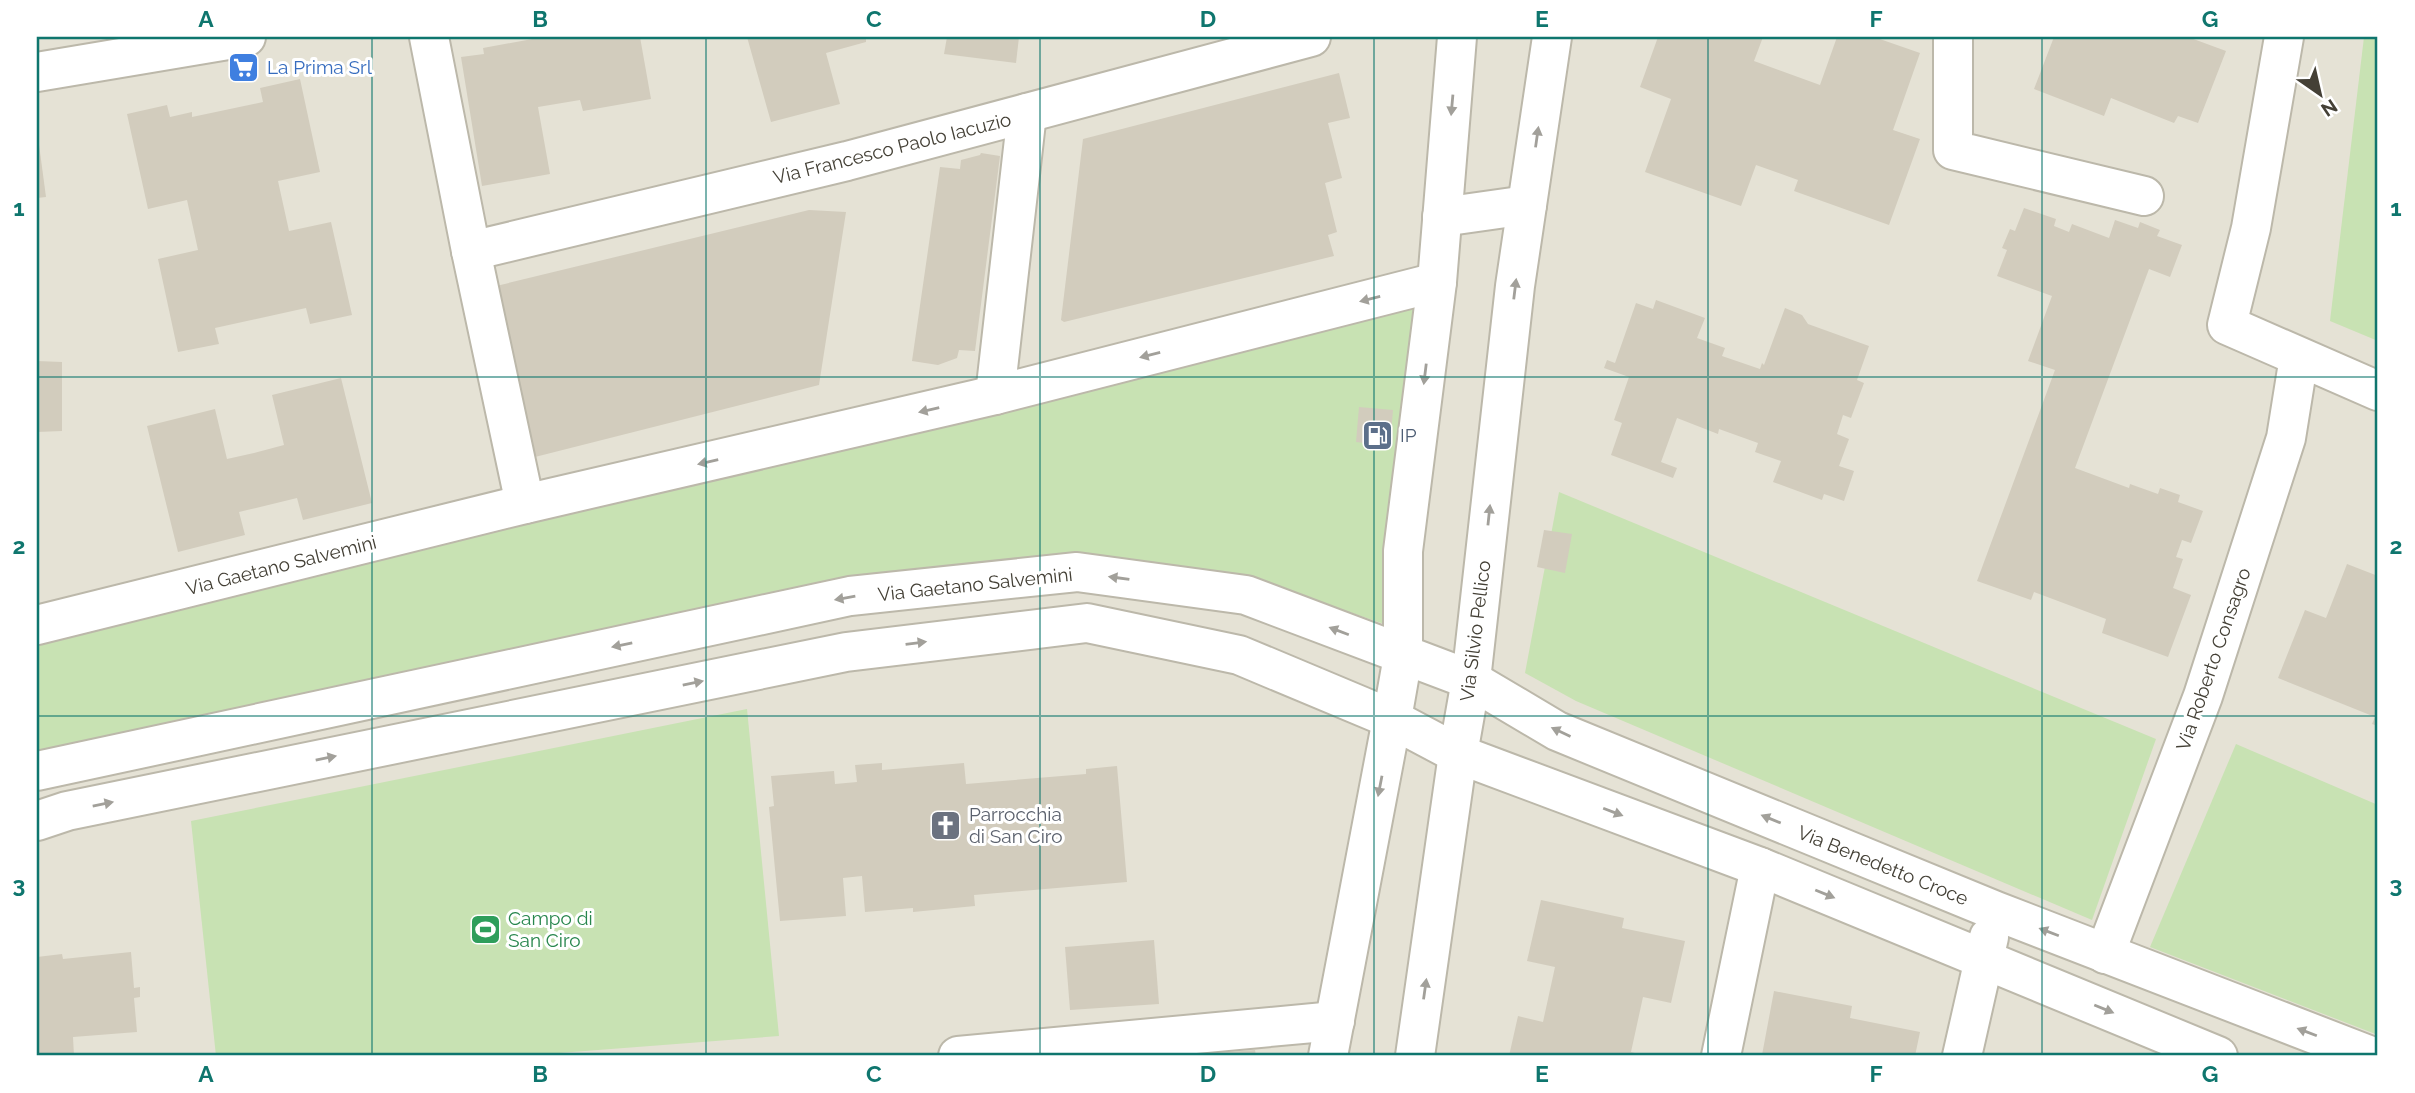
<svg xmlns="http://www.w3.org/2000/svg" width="2415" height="1093" viewBox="0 0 2415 1093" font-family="Raleway,sans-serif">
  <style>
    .residential { fill: #e5e2d5 }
    .green { fill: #c8e2b3 }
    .building { fill: #d2ccbd }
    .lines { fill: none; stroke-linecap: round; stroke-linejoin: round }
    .street-casing { stroke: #bcb8aa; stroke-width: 42 }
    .street { stroke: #fff; stroke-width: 38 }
    .oneway { fill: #a2a09a }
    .grid { fill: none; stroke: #0f766e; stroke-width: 2; stroke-opacity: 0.55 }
    .labels { text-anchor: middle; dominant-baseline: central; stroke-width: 6; stroke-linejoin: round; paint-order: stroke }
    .shop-label { font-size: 19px; fill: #366cbe; stroke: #fff; text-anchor: start }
    .street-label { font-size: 19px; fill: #444036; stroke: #fff }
    .service-label { font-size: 19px; fill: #4e5e75; stroke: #fff; text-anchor: start }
    .worship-label { font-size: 19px; fill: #5b616d; stroke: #fff; text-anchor: start }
    .leisure-label { font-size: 19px; fill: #27864d; stroke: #fff; text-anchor: start }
    .neatline { fill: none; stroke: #0f766e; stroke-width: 2.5 }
    .grid-label { font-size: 23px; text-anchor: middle; font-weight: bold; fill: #0f766e }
  </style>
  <rect width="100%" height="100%" fill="#f1efe7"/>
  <rect class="residential" x="37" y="37" width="2341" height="1019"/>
  <g class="green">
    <polygon points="2364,37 2378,37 2378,341 2330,321"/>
    <polygon points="1420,300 1387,625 1262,582 1076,555 37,753 37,640"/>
    <polygon points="1559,492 2156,739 2092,920 1576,701 1525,673"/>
    <polygon points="747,709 779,1036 520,1056 216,1056 191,821"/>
    <polygon points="2236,744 2378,805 2378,1035 2150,947"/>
  </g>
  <g class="building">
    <polygon points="543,37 640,37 651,99 583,111 580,100 538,107 550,174 482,186 461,57 484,54 483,48"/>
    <polygon points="747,37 866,37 866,42 826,53 840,104 771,122"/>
    <polygon points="947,37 1019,37 1016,63 944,54"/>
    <polygon points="1658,37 1763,37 1754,61 1820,85 1837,37 1874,37 1920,53 1893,130 1920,139 1889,225 1794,191 1798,180 1756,165 1741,206 1645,172 1671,99 1640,87"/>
    <polygon points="2054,37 2188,37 2226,51 2198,123 2178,116 2174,123 2111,98 2104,116 2034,89"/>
    <polygon points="1339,73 1350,118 1328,123 1342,178 1325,183 1337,232 1328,235 1334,256 1064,322 1061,320 1083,139"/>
    <polygon points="300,79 320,172 278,181 289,231 331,222 352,315 310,324 306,308 215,328 219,344 178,352 158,259 198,250 187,200 148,209 127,114 167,105 170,117 192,112 192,117 263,102 260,88"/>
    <polygon points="38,137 46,197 37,198 37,138"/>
    <polygon points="981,153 1000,156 975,351 959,350 957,358 938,365 912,361 940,167 960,169 961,160 980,155"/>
    <polygon points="2024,208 2056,219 2054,226 2069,232 2072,224 2109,238 2115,220 2138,228 2140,222 2160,230 2157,236 2182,245 2170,277 2149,269 2075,468 2129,488 2130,484 2158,494 2160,488 2180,495 2178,502 2203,511 2191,543 2182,540 2176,557 2183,559 2173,588 2191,595 2168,657 2102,633 2106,619 2034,592 2031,600 1977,581 2055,370 2028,361 2052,296 1997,276 2007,250 2002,248 2010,229 2015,231"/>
    <polygon points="809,210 846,212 819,385 531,458 492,287"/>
    <polygon points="1656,300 1705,318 1697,338 1725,348 1722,356 1760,369 1762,363 1764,365 1785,308 1802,315 1808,324 1869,346 1857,380 1864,383 1851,418 1843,415 1837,434 1849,439 1839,466 1854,471 1844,501 1824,494 1822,500 1773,482 1781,461 1755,452 1758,443 1719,429 1718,434 1677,418 1661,462 1677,468 1673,478 1611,455 1622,423 1614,420 1629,377 1604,368 1607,360 1615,363 1636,303 1653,309"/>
    <polygon points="37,361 62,362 62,431 37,432"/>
    <polygon points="341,378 372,503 303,520 297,498 239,512 245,535 178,552 147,426 215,409 227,459 254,453 284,445 272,395"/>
    <polygon points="1359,407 1393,410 1390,446 1356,442"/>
    <polygon points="1544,530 1572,534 1565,573 1537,567"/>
    <polygon points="2347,564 2378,576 2378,726 2372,724 2375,717 2278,678 2305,610 2326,618"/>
    <polygon points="882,763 882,770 964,763 966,784 1086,774 1086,769 1117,766 1127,882 974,895 975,906 913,912 913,908 865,912 862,876 843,878 846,916 780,921 769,807 774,806 771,776 834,771 835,784 857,782 855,765"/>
    <polygon points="1541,900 1624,918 1622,928 1685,941 1671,1003 1643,997 1631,1052 1647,1056 1509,1056 1518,1016 1543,1022 1555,967 1527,961"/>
    <polygon points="1154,940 1159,1004 1070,1010 1065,947"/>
    <polygon points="131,952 134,988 140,987 140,997 134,998 137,1032 73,1037 74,1056 37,1056 37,957 62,954 63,959"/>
    <polygon points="1774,991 1852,1006 1850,1018 1920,1032 1915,1056 1762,1055"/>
    <polygon points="1255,1050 1256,1056 1202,1056 1202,1054"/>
  </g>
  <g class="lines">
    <defs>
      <g id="street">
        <polyline points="429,37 471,251 525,504"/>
        <polyline points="1953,37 1953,150 2144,196"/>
        <polyline points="2284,37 2251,228 2227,325 2378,391"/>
        <polyline points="37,72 246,37"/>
        <polyline points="1442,217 1527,205"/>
        <polyline points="471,251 847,161 1311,37"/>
        <polyline points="995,395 1027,113"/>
        <polyline points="37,625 525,504 995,395 1437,282"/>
        <polyline points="37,771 850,596 1077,572 1246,595 1471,680 1557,731 1996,911 2371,1056"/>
        <polyline points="37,821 67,811 846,652 1087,623 1239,655 1392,719 1458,754 1760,867 2218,1056"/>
        <polyline points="2105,954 2203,696 2286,438 2299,357"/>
        <polyline points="958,1056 1335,1021"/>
        <polyline points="1328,1056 1392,719 1403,656 1403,551 1437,282 1457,37"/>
        <polyline points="1415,1056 1458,754 1471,680 1515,286 1552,37"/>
        <polyline points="1721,1056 1760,867"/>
        <polyline points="1962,1056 1989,937"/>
      </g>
    </defs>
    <use href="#street" class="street-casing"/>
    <use href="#street" class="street"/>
  </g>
  <defs><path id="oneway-solid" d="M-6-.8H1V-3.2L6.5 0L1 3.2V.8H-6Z" transform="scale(1.75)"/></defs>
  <g class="oneway">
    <use href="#oneway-solid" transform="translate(1452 105) rotate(95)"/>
    <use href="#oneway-solid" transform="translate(1537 137) rotate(-82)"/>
    <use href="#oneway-solid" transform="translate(1515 289) rotate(-83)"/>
    <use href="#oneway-solid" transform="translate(1370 299) rotate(166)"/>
    <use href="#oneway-solid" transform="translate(1150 355) rotate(166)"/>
    <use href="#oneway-solid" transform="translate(1425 374) rotate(97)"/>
    <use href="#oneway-solid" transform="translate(929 410) rotate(167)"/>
    <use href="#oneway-solid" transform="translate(708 462) rotate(167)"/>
    <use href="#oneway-solid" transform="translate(1489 515) rotate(-84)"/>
    <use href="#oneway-solid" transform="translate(1119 578) rotate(-172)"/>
    <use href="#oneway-solid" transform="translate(845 598) rotate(170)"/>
    <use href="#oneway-solid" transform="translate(1339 631) rotate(-159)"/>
    <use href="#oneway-solid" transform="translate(916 643) rotate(-7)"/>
    <use href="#oneway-solid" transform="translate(622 645) rotate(168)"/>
    <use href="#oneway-solid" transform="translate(693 683) rotate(-12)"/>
    <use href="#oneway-solid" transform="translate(1561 732) rotate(-155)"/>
    <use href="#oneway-solid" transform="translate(326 758) rotate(-11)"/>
    <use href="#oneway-solid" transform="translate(1380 786) rotate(101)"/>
    <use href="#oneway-solid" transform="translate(103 804) rotate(-11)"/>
    <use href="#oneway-solid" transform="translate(1613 812) rotate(21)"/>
    <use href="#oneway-solid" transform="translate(1771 819) rotate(-158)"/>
    <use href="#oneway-solid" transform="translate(1825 894) rotate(22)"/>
    <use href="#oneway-solid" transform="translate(2049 932) rotate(-159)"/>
    <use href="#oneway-solid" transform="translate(1425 989) rotate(-82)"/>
    <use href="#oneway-solid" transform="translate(2104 1009) rotate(22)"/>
    <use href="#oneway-solid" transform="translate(2307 1032) rotate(-159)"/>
  </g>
  <path class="grid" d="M 372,37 L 372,1056M 706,37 L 706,1056M 1040,37 L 1040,1056M 1374,37 L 1374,1056M 1708,37 L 1708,1056M 2042,37 L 2042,1056M 37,377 L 2378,377M 37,716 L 2378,716"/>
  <defs>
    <symbol id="supermarket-square" viewBox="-11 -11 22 22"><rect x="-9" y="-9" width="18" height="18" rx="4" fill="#3f7fe0" stroke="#fff"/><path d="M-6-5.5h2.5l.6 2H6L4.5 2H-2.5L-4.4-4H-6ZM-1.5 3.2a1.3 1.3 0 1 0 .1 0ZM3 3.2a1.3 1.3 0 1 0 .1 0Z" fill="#fff"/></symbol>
    <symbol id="fuel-square" viewBox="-11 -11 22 22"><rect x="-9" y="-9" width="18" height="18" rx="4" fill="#5c6f8a" stroke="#fff"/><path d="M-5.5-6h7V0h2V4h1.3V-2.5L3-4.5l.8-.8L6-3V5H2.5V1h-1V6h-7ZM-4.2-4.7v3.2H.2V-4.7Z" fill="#fff"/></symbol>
    <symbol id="church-square" viewBox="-11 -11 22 22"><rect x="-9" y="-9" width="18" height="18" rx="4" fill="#6b7280" stroke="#fff"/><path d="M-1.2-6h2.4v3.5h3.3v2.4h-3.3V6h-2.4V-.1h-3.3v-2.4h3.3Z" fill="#fff"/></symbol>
    <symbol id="stadium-square" viewBox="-11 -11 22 22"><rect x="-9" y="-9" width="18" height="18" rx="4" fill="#2e9e5b" stroke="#fff"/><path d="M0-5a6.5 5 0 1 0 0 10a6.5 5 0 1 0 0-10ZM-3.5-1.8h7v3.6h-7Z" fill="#fff"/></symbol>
  </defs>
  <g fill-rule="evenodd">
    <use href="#supermarket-square" x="226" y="50" width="35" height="35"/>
    <use href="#fuel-square" x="1360" y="418" width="35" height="35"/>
    <use href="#church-square" x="928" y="808" width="35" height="35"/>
    <use href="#stadium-square" x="468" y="912" width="35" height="35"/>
  </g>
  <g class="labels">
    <g class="shop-label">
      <text x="267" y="67">La Prima Srl</text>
    </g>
    <g class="street-label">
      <text transform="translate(892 148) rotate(-14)">Via Francesco Paolo Iacuzio</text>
      <text transform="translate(281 565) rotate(-14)">Via Gaetano Salvemini</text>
      <text transform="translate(975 584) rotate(-6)">Via Gaetano Salvemini</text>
      <text transform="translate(1475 631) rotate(-83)">Via Silvio Pellico</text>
      <text transform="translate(2213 659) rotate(-71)">Via Roberto Consagro</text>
      <text transform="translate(1883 865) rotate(22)">Via Benedetto Croce</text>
    </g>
    <g class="service-label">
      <text x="1400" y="435">IP</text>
    </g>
    <g class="worship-label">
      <text x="969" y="814">Parrocchia<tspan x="969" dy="22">di San Ciro</tspan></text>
    </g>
    <g class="leisure-label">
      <text x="508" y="918">Campo di<tspan x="508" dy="22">San Ciro</tspan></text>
    </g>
  </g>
  <rect width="2415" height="1093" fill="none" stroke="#ffffff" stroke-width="77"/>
  <g transform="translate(2320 94) rotate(146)" stroke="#ffffff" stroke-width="5" paint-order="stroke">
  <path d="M0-5L12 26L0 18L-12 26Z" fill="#444036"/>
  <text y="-10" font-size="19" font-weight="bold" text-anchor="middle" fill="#444036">N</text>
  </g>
  <rect x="38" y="38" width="2338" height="1016" class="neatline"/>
  <g class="grid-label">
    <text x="206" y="27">A</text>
    <text x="540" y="27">B</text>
    <text x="874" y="27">C</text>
    <text x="1208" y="27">D</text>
    <text x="1542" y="27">E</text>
    <text x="1876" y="27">F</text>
    <text x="2210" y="27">G</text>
    <text x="19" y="216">1</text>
    <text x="2396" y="216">1</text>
    <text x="19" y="554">2</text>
    <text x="2396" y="554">2</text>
    <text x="19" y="893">3</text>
    <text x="2396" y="893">3</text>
    <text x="206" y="1082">A</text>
    <text x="540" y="1082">B</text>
    <text x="874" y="1082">C</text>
    <text x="1208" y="1082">D</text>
    <text x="1542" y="1082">E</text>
    <text x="1876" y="1082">F</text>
    <text x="2210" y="1082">G</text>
  </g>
</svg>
